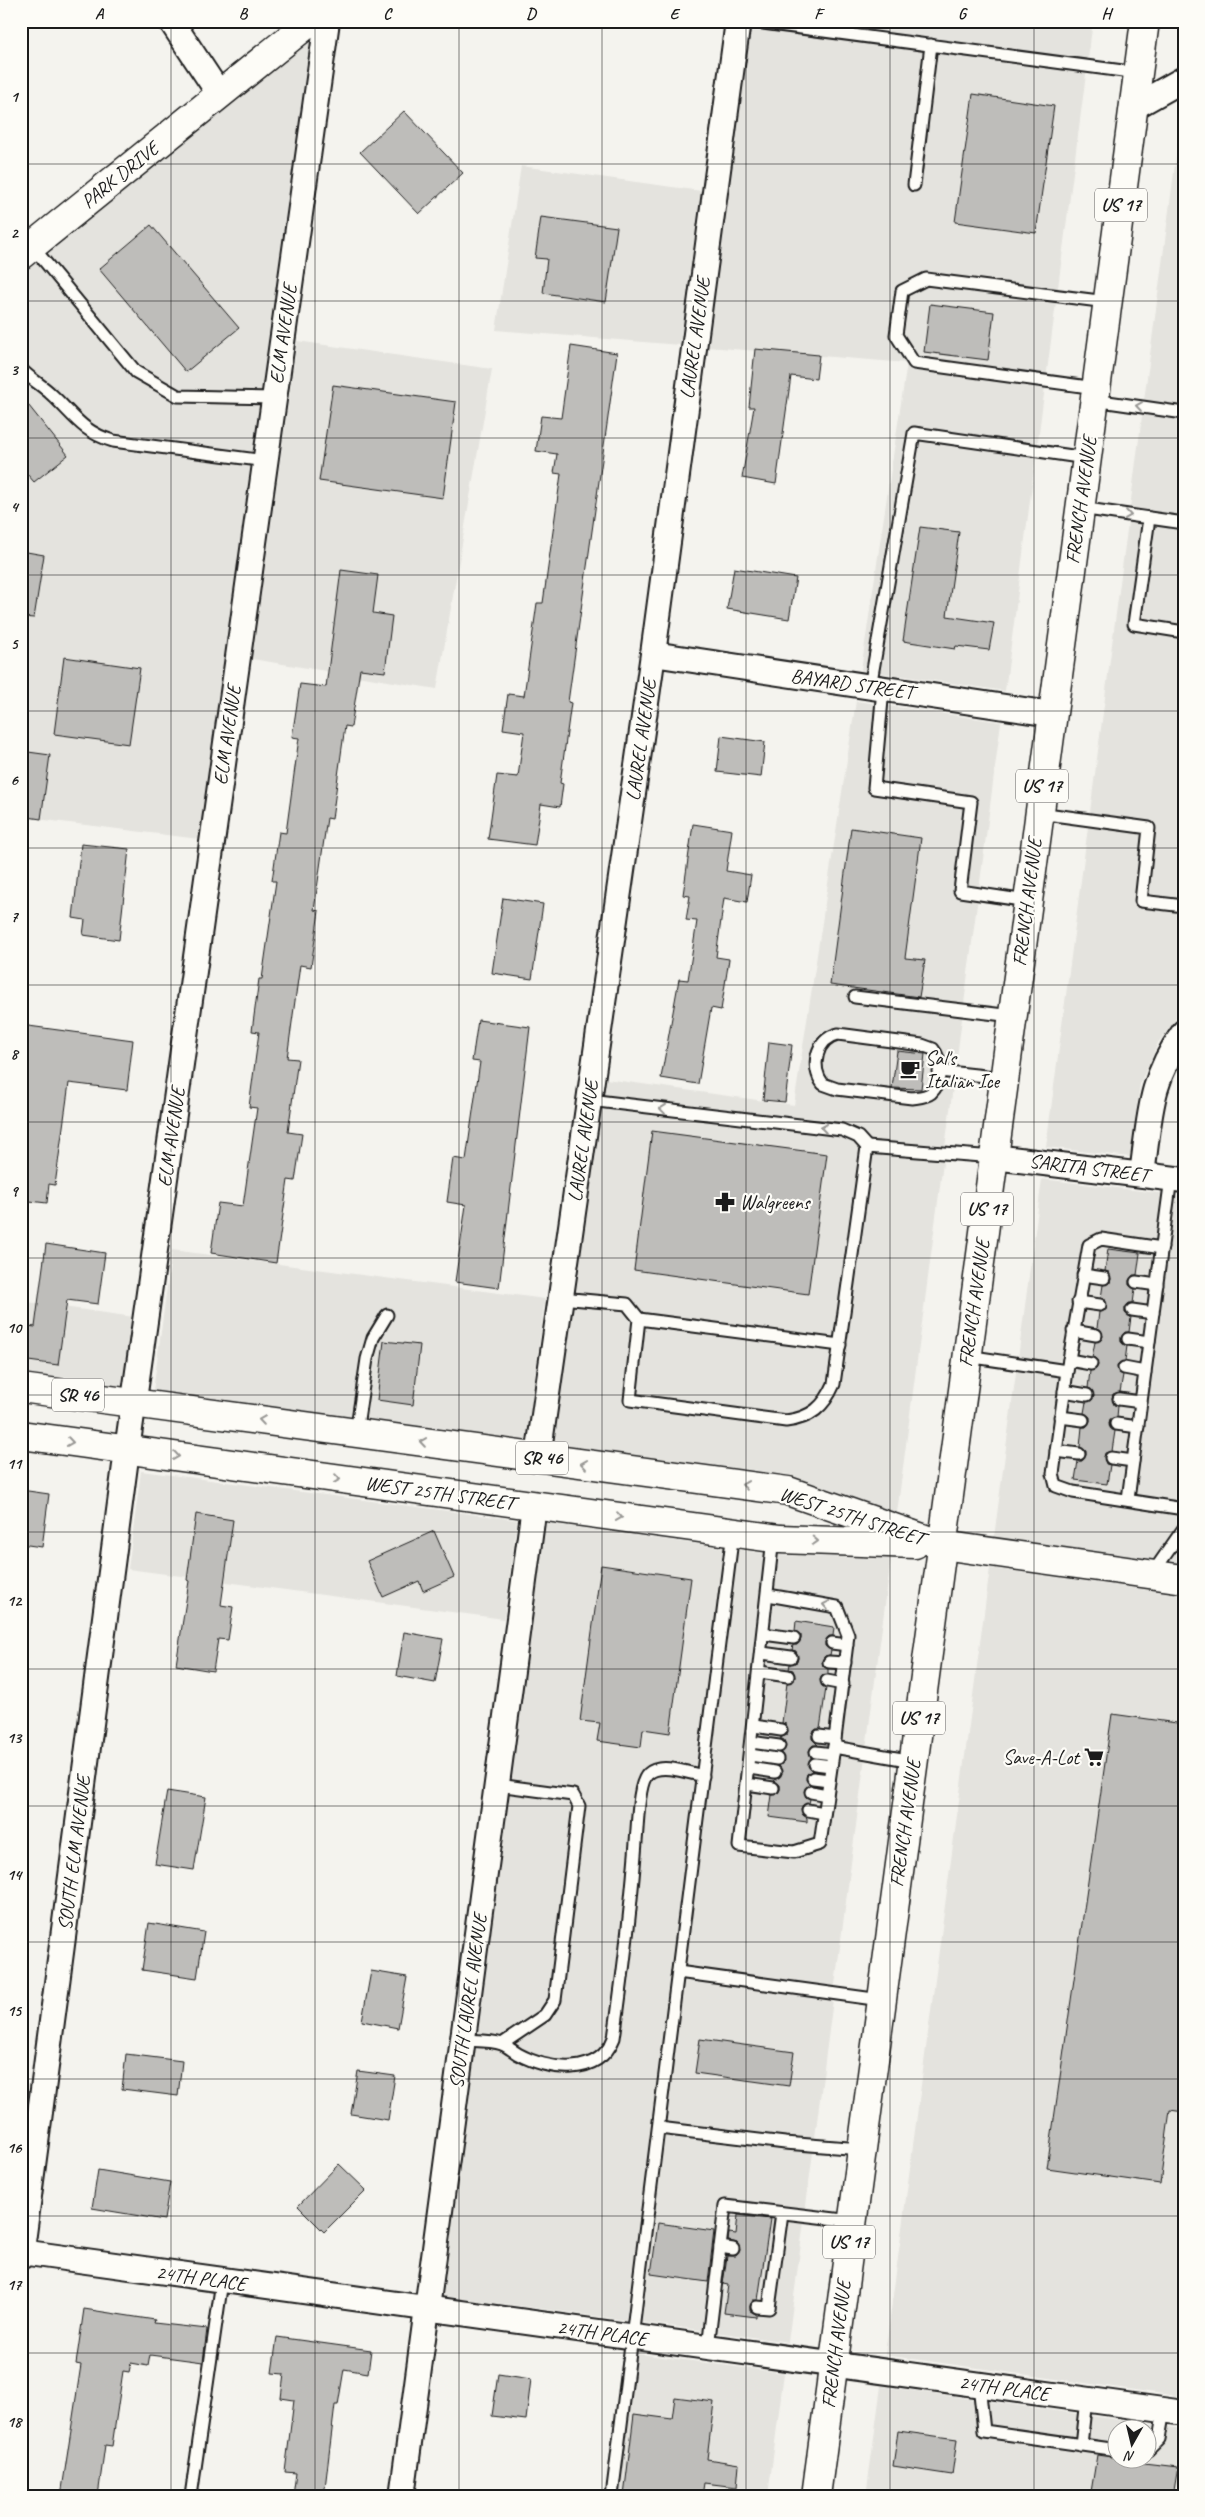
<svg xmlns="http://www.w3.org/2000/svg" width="1205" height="2517" viewBox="0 0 1205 2517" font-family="Caveat,sans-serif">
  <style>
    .built { fill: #e4e3de; fill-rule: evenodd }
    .building { fill: #bebdba; stroke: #1c1c1c }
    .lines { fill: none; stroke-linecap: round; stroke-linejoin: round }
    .lane-casing { stroke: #1c1c1c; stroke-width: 15 }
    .street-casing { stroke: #1c1c1c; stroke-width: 28 }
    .secondary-casing { stroke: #1c1c1c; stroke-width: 31 }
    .primary-casing { stroke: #1c1c1c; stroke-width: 31 }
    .lane { stroke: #fdfcf7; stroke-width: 11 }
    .street { stroke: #fdfcf7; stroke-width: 24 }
    .secondary { stroke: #fdfcf7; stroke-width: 28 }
    .primary { stroke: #fdfcf7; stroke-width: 28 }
    .oneway { stroke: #989794 }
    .grid { fill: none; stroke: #1c1c1c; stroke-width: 1; stroke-opacity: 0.55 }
    .labels { text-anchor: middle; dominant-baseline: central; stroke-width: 4.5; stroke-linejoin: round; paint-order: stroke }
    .shield { fill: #fdfcf7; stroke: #605f5e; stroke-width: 1 }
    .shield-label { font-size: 19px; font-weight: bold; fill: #1c1c1c }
    .street-label { font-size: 20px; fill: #1c1c1c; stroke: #fdfcf7 }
    .poi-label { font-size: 20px; fill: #1c1c1c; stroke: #fdfcf7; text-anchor: start }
    .neatline { fill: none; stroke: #1c1c1c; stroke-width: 2 }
    .grid-label { font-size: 16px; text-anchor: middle; font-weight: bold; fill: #1c1c1c }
  </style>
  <rect width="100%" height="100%" fill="#f4f3ee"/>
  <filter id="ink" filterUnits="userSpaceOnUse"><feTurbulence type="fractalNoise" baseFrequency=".02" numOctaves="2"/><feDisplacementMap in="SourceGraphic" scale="10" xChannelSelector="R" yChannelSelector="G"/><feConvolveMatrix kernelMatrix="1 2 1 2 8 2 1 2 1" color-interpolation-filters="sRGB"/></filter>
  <g filter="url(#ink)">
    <g class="built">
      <polygon points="751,21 1093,21 1005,691 861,670 907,363 708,347"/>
      <polygon points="310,41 199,839 21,817 21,274"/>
      <polygon points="1184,96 1184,1008 1158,1043 1140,1084 1130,1157 1046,1147"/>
      <polygon points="521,166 701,191 680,345 496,330"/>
      <polygon points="297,341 492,369 437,689 252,659"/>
      <polygon points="856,701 1001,722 897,1513 790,1475 553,1444 606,1079 794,1105"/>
      <polygon points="1042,1179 1184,1196 1184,1564 994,1537"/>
      <polygon points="172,1250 545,1299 527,1440 153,1391"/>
      <polygon points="21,1301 134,1317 124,1388 21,1373"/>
      <polygon points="141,1471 517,1520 504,1619 128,1569"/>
      <polygon points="545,1523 778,1555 891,1559 788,2342 443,2296"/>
      <polygon points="990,1568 1184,1595 1184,2397 885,2355"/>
      <polygon points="625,2352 784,2373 768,2496 607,2496"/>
      <path d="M 881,2386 L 1184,2429 L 1184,2496 L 866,2496 ZM 1118,2430 L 1148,2430 L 1148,2460 L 1118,2460 Z"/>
    </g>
    <g class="building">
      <polygon points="973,94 1054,106 1036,233 955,222"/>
      <polygon points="404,111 463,173 419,214 360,152"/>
      <polygon points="541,217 617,227 606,302 543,293 547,259 535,258"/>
      <polygon points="151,225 239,328 186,372 99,269"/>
      <polygon points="930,304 994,312 988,360 924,352"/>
      <polygon points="571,346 617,353 568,702 571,703 560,783 563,784 560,807 541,804 535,845 488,839 497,775 518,777 524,732 503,729 508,694 524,696 537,603 543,603 561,474 554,473 557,454 536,451 541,416 561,418"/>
      <polygon points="755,349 819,355 816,379 791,376 776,484 742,478 754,407 749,407"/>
      <polygon points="333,385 456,402 443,498 319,481"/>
      <polygon points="21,396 68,455 34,482 21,467"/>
      <polygon points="920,527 959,532 947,616 994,623 989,650 956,646 955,649 903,641"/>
      <polygon points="21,551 44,555 34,618 21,617"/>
      <polygon points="734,568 796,578 789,619 727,609"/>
      <polygon points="341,570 378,575 373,613 392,616 385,672 360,669 351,727 345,726 332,819 327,818 314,910 319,911 311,967 300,965 287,1058 298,1059 288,1132 302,1134 295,1181 288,1180 276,1263 211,1253 218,1203 243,1206 257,1108 249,1107 259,1032 252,1031 259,979 262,979 276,881 272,881 279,832 286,833 299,738 292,737 300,684 326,687"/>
      <polygon points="64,657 140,668 129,744 54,734"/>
      <polygon points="721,736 765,742 761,777 717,772"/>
      <polygon points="21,751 50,755 41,819 21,816"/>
      <polygon points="693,824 732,830 726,871 751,875 747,902 724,898 716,957 729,959 721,1010 711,1008 698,1084 661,1078 679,979 688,980 697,921 686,920 690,896 683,895"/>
      <polygon points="851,828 921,838 905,958 925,960 919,997 830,985"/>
      <polygon points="81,844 129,849 119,940 83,935 85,920 73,918"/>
      <polygon points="503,898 543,904 532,979 492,973"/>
      <polygon points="478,1020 530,1027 499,1288 455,1282 466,1205 447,1202 453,1158 466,1160 480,1062 472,1061"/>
      <polygon points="21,1025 133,1040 127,1090 69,1083 55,1185 49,1184 47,1203 21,1200"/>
      <polygon points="769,1042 792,1045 785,1102 763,1100"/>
      <polygon points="897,1051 925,1054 921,1089 892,1088"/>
      <polygon points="652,1131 827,1154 808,1294 634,1270"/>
      <polygon points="46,1244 105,1253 98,1304 67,1300 58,1365 21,1360 21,1325 35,1327"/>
      <polygon points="1108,1249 1140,1253 1137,1275 1133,1275 1129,1280 1129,1285 1135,1289 1133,1303 1129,1303 1125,1308 1125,1313 1131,1317 1129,1332 1125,1332 1121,1337 1121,1342 1127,1346 1125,1361 1119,1363 1117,1367 1119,1373 1123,1375 1120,1392 1113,1394 1112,1398 1114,1405 1118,1406 1117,1417 1110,1419 1109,1423 1115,1431 1112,1451 1105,1453 1104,1457 1106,1464 1110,1465 1107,1484 1075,1480 1078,1461 1082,1461 1086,1455 1086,1451 1080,1447 1082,1427 1086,1427 1090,1421 1090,1417 1084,1413 1086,1402 1092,1400 1094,1396 1092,1390 1088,1388 1090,1371 1096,1369 1098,1365 1096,1359 1092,1357 1095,1342 1101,1340 1103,1336 1101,1330 1097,1328 1099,1312 1106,1310 1107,1306 1105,1299 1101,1298 1103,1285 1110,1283 1111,1279 1109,1272 1105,1271"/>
      <polygon points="384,1341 420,1345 413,1405 377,1400"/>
      <polygon points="21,1490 49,1494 42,1547 21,1544"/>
      <polygon points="196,1514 233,1520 221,1605 233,1607 228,1640 218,1639 213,1671 176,1665 189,1581 187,1580"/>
      <polygon points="434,1531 454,1577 423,1591 419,1581 383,1597 367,1561"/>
      <polygon points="601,1565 691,1578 670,1733 643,1729 641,1747 597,1741 600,1723 580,1721"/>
      <polygon points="796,1621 834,1627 833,1636 829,1636 825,1642 825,1646 831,1650 830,1655 825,1656 822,1661 823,1666 828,1669 828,1674 822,1676 820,1680 822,1686 826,1688 820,1729 816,1729 812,1735 812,1739 818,1745 813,1745 809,1751 811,1758 808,1766 812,1771 807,1774 806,1780 810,1785 804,1791 806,1797 810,1799 809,1803 803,1805 801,1809 803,1815 807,1818 807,1822 769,1817 772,1795 776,1795 780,1790 780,1785 774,1781 782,1774 779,1766 784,1761 781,1753 786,1747 784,1740 780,1738 787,1735 788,1731 786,1724 782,1723 787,1683 794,1681 795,1677 793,1670 789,1669 790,1664 797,1662 798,1658 796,1651 792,1650 793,1645 797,1645 801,1639 801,1635 795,1631"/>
      <polygon points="404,1632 443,1639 435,1683 397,1676"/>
      <polygon points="1112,1714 1184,1724 1184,2112 1170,2110 1160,2184 1047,2168"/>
      <polygon points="167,1791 206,1797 194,1870 155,1864"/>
      <polygon points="149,1923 204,1932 197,1978 142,1970"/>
      <polygon points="371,1971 407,1977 398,2028 362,2021"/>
      <polygon points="700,2039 794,2052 789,2086 695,2073"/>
      <polygon points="126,2054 182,2061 178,2096 122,2089"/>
      <polygon points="358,2071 395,2076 388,2120 351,2114"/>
      <polygon points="339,2164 366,2190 324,2232 298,2206"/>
      <polygon points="98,2170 170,2182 164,2220 92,2208"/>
      <polygon points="738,2215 770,2219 758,2300 753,2300 750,2306 750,2311 756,2314 756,2317 724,2313 728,2285 723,2284 727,2256 736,2256 740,2250 737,2243 728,2241 729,2233 736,2234"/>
      <polygon points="658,2223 714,2231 708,2282 651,2274"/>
      <polygon points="84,2309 155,2320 154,2323 207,2329 203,2362 150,2355 148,2366 131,2363 129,2372 123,2371 112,2446 105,2445 98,2496 61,2496 81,2365 76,2364"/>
      <polygon points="277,2337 371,2350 368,2373 344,2369 338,2405 335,2405 324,2496 293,2496 296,2473 285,2472 294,2400 281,2398 284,2374 272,2373"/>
      <polygon points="498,2374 531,2379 526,2420 492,2416"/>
      <polygon points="675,2397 714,2402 707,2459 739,2464 737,2487 704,2483 702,2496 624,2496 634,2414 672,2419"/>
      <polygon points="898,2431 957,2439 952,2475 893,2466"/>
      <polygon points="1097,2455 1118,2458 1118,2460 1178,2467 1173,2496 1116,2496 1091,2492"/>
    </g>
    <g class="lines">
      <defs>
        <g id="lane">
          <polyline points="748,21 1138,73"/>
          <polyline points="914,185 931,45"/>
          <polyline points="32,246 136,372 178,396 274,398"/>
          <path d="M 21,369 C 30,379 42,385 51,394 C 73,414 82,432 113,441 L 266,461"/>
          <polyline points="1096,388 914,363 896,335 902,291 926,279 1107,302"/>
          <polyline points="1094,400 1184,413"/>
          <polyline points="1080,508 1184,523"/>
          <polyline points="1149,518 1134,624 1184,632"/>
          <polyline points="870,687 914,433 1086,458"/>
          <polyline points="883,689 874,788 971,802 960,891 1027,901"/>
          <polyline points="1039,813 1149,828 1141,901 1184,906"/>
          <polyline points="855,997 1012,1016"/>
          <path d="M 838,1034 L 922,1045 L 933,1049 C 942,1059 942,1083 931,1093 C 926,1097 919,1097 912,1098 L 837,1089 L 823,1084 C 810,1067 816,1039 838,1034 Z"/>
          <polyline points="939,1071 1004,1078"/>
          <polyline points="589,1100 842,1130 858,1137 867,1147"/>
          <polyline points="1162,1248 1101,1239 1089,1245 1067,1371 1053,1474 1056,1486 1073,1492 1184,1509"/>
          <polyline points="1083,1275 1104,1278"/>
          <polyline points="1136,1282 1157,1285"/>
          <path d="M 561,1298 L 627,1304 L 639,1319 L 630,1400 L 786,1421 C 811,1418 824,1407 834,1384 L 867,1147 L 994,1157"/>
          <polyline points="1078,1302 1100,1305"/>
          <polyline points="1132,1310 1153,1313"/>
          <polyline points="639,1319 840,1345"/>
          <polyline points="1073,1331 1096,1335"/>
          <polyline points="1128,1339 1149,1342"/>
          <polyline points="967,1356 1067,1371"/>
          <polyline points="1069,1360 1091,1364"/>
          <polyline points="1124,1368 1145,1372"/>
          <polyline points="1064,1391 1087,1395"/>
          <polyline points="1119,1399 1141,1402"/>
          <polyline points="1060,1417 1083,1420"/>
          <polyline points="1116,1424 1138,1427"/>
          <polyline points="356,1433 367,1359 373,1338 387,1315"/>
          <polyline points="1056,1451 1079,1454"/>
          <polyline points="1111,1458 1133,1461"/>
          <polyline points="1128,1499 1171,1178"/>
          <polyline points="773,1538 739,1846 794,1852 820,1844 834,1747 913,1761"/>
          <polyline points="1152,1574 1184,1528"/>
          <polyline points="768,1595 837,1607 848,1635 834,1747"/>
          <polyline points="763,1634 794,1638"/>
          <polyline points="832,1643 847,1645"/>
          <polyline points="762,1653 791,1657"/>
          <polyline points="829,1662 845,1663"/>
          <polyline points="759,1672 788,1676"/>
          <polyline points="827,1681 843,1684"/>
          <polyline points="754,1726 781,1730"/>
          <polyline points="819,1736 835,1738"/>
          <polyline points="751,1742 779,1746"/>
          <polyline points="816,1752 833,1754"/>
          <polyline points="750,1755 777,1759"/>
          <polyline points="815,1764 831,1766"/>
          <polyline points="749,1768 775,1772"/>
          <polyline points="813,1778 829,1780"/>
          <polyline points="747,1784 773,1788"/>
          <polyline points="497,1785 573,1795 579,1806 555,2000 545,2015 502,2044"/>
          <polyline points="811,1792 827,1795"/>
          <polyline points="808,1810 824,1813"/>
          <polyline points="678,1972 881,2000"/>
          <path d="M 463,2040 C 475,2041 490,2040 502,2044 C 507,2046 513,2051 518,2054 C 549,2071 599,2077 614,2038 C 624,1968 632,1899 637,1829 C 638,1816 639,1782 648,1774 C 660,1762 689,1773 703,1776"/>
          <polyline points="659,2128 785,2143 861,2149"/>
          <polyline points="720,2247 733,2249"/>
          <polyline points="757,2307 769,2308 782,2213"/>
          <polyline points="708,2347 725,2206 852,2221"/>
          <polyline points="979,2384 984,2431 1118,2450"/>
          <polyline points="1081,2445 1086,2399"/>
          <polyline points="1148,2450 1159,2439 1164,2410"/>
          <polyline points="191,2496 222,2281"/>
          <polyline points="612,2496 733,1532"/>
        </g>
        <g id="street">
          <polyline points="171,21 220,95"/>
          <polyline points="1134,107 1184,79"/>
          <polyline points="653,654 1051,714"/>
          <polyline points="994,1157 1184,1180"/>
          <path d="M 1142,1174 C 1150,1117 1149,1080 1184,1032"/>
          <polyline points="538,1457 653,654 738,21"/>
          <polyline points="21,2252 1184,2413"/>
          <polyline points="21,2257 127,1450 327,21"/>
          <polyline points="402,2496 534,1506"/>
        </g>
        <g id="secondary">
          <polyline points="21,255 311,21"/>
          <polyline points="942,1545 1184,1579"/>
        </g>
        <g id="primary">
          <polyline points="21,1388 788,1491 942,1545"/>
          <polyline points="21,1435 780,1539 915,1544"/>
          <polyline points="816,2496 1145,21"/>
        </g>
      </defs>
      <use href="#lane" class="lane-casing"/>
      <use href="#street" class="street-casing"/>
      <use href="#secondary" class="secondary-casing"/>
      <use href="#primary" class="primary-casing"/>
      <use href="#lane" class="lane"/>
      <use href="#street" class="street"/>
      <use href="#secondary" class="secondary"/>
      <use href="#primary" class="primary"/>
    </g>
    <defs><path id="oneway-chevron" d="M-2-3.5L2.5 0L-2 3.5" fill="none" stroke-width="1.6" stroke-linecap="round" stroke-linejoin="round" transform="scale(1.25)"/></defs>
    <g class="oneway">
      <use href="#oneway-chevron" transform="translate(1139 406) rotate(-172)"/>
      <use href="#oneway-chevron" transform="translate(1128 515) rotate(8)"/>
      <use href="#oneway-chevron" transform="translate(663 1109) rotate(-173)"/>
      <use href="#oneway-chevron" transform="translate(824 1128) rotate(-172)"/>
      <use href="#oneway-chevron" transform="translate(262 1420) rotate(-172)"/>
      <use href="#oneway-chevron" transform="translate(70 1442) rotate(8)"/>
      <use href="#oneway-chevron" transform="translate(423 1442) rotate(-172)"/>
      <use href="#oneway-chevron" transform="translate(176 1456) rotate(8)"/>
      <use href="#oneway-chevron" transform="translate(584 1464) rotate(-172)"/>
      <use href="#oneway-chevron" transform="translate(337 1479) rotate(8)"/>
      <use href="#oneway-chevron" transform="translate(745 1485) rotate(-172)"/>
      <use href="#oneway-chevron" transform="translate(619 1517) rotate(8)"/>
      <use href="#oneway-chevron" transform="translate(815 1541) rotate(2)"/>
      <use href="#oneway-chevron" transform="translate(826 1605) rotate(-170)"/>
    </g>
  </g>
  <path class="grid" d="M 171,21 L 171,2496M 315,21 L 315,2496M 459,21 L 459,2496M 602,21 L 602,2496M 746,21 L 746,2496M 890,21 L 890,2496M 1034,21 L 1034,2496M 21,164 L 1184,164M 21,301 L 1184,301M 21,438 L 1184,438M 21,575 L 1184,575M 21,711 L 1184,711M 21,848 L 1184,848M 21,985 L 1184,985M 21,1122 L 1184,1122M 21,1258 L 1184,1258M 21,1395 L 1184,1395M 21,1532 L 1184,1532M 21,1669 L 1184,1669M 21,1806 L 1184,1806M 21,1942 L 1184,1942M 21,2079 L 1184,2079M 21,2216 L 1184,2216M 21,2353 L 1184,2353"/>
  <defs>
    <symbol id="cafe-bare" viewBox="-9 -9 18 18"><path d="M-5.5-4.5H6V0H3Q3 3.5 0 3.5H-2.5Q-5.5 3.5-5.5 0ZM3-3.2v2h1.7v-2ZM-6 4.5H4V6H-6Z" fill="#1c1c1c" stroke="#fdfcf7" stroke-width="2.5" paint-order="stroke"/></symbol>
    <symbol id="pharmacy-bare" viewBox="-9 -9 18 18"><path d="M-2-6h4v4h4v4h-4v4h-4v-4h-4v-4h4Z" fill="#1c1c1c" stroke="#fdfcf7" stroke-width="2.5" paint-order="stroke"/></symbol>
    <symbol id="supermarket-bare" viewBox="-9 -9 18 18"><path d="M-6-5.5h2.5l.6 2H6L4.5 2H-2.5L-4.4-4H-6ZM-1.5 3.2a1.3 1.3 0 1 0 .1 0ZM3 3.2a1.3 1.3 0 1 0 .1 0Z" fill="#1c1c1c" stroke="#fdfcf7" stroke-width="2.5" paint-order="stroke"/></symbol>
  </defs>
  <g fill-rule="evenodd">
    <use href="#cafe-bare" x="896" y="1055" width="28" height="28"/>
    <use href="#pharmacy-bare" x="711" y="1188" width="28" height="28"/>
    <use href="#supermarket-bare" x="1080" y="1743" width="28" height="28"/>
  </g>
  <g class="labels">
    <g class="shield">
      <rect x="1095" y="188.5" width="52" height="33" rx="4"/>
      <rect x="1016" y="769.5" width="52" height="33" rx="4"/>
      <rect x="961" y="1192.5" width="52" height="33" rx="4"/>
      <rect x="52" y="1378.5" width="52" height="33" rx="4"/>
      <rect x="516" y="1441.5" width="52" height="33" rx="4"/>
      <rect x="893" y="1701.5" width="52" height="33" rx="4"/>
      <rect x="823" y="2225.5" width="52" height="33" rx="4"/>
    </g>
    <g class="shield-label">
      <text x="1121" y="205">US 17</text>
      <text x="1042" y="786">US 17</text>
      <text x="987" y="1209">US 17</text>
      <text x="78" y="1395">SR 46</text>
      <text x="542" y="1458">SR 46</text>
      <text x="919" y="1718">US 17</text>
      <text x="849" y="2242">US 17</text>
    </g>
    <g class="street-label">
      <text transform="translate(120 175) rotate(-39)">PARK DRIVE</text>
      <text transform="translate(283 334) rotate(-82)">ELM AVENUE</text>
      <text transform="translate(695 338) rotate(-82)">LAUREL AVENUE</text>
      <text transform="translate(1081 500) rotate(-82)">FRENCH AVENUE</text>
      <text transform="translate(852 684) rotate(8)">BAYARD STREET</text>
      <text transform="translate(227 735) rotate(-82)">ELM AVENUE</text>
      <text transform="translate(641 740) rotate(-82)">LAUREL AVENUE</text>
      <text transform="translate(1027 902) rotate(-83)">FRENCH AVENUE</text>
      <text transform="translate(171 1137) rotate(-82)">ELM AVENUE</text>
      <text transform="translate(583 1141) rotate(-82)">LAUREL AVENUE</text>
      <text transform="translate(1089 1168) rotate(7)">SARITA STREET</text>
      <text transform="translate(974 1303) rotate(-82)">FRENCH AVENUE</text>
      <text transform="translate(440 1493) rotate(8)">WEST 25TH STREET</text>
      <text transform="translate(852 1516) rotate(18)">WEST 25TH STREET</text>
      <text transform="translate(905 1823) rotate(-82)">FRENCH AVENUE</text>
      <text transform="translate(74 1853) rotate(-83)">SOUTH ELM AVENUE</text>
      <text transform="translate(468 2001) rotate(-82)">SOUTH LAUREL AVENUE</text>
      <text transform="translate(201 2278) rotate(8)">24TH PLACE</text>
      <text transform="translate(602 2333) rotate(8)">24TH PLACE</text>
      <text transform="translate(836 2344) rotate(-83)">FRENCH AVENUE</text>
      <text transform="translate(1004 2388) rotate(8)">24TH PLACE</text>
    </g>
    <g class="poi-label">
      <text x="925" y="1058">Sal's<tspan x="925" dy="23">Italian Ice</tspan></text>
      <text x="740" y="1202">Walgreens</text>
      <text x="1079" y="1757" text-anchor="end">Save-A-Lot</text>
    </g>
  </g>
  <rect width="1205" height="2517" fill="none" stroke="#fdfcf7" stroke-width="55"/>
  <g transform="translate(1132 2444) rotate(188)"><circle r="24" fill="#fdfcf7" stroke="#a3a29f"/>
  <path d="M0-4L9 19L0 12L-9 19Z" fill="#1c1c1c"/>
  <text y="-8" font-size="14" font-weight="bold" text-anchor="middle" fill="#1c1c1c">N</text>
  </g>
  <rect x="28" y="28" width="1150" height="2462" class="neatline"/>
  <g class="grid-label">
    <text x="99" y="19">A</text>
    <text x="243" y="19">B</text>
    <text x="387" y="19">C</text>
    <text x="531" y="19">D</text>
    <text x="674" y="19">E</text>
    <text x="818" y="19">F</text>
    <text x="962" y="19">G</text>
    <text x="1106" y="19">H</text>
    <text x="14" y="102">1</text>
    <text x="14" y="238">2</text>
    <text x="14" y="375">3</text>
    <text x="14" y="512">4</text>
    <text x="14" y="649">5</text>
    <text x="14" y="785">6</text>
    <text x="14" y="922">7</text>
    <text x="14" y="1059">8</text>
    <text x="14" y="1196">9</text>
    <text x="14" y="1333">10</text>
    <text x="14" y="1469">11</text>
    <text x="14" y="1606">12</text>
    <text x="14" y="1743">13</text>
    <text x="14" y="1880">14</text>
    <text x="14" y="2016">15</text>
    <text x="14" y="2153">16</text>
    <text x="14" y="2290">17</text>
    <text x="14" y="2427">18</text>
  </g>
</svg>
